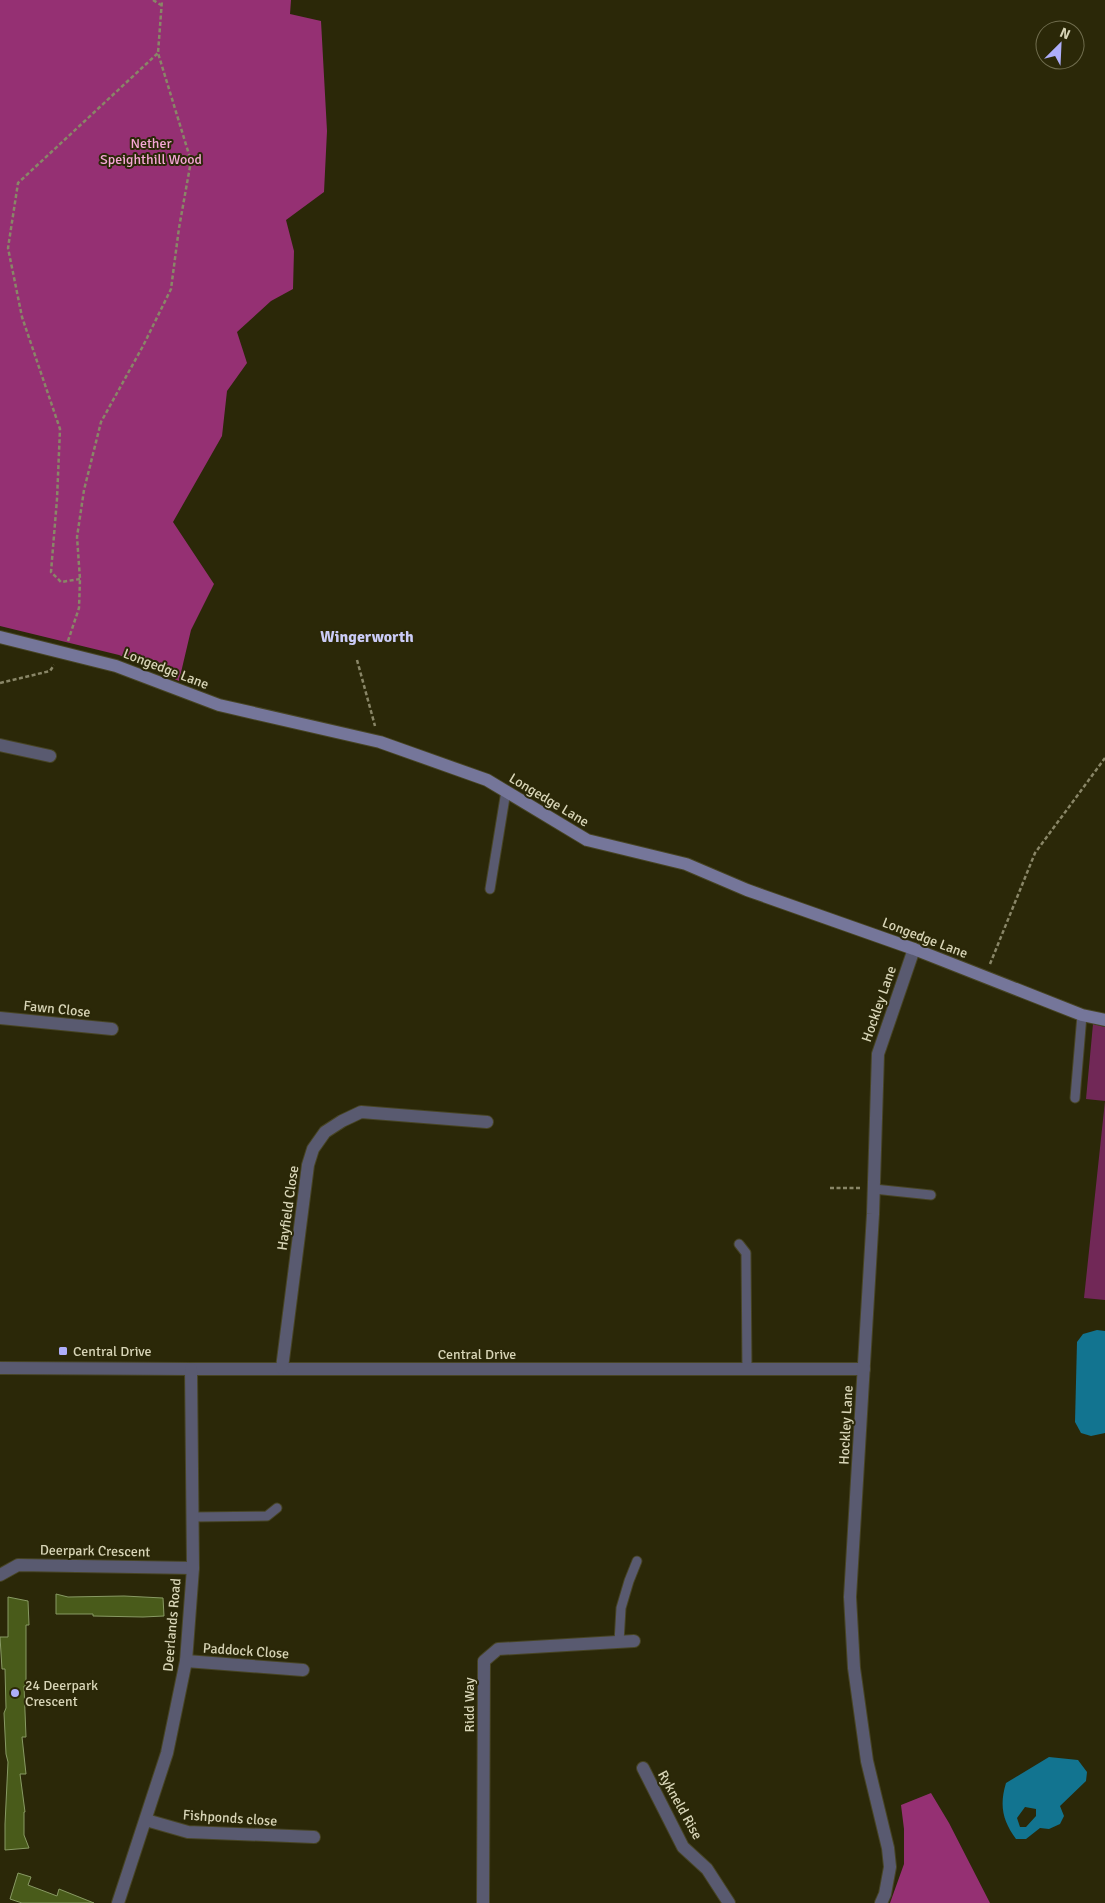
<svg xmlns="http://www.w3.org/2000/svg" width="1105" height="1903" viewBox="0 0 1105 1903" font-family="Signika,sans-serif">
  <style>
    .green { fill: #712857 }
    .forest { fill: #953073 }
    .water { fill: #127490; fill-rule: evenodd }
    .building { fill: #495b1a; stroke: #889a63 }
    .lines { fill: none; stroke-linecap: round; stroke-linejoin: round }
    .lane-casing { stroke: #474424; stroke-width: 11 }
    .street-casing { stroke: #474424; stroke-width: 14 }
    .secondary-casing { stroke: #474424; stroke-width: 14 }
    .path { stroke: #898667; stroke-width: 2.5; stroke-dasharray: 4 2.5; stroke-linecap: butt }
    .lane { stroke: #595a70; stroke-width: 9 }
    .street { stroke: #595a70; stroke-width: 12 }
    .secondary { stroke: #75769a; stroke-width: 12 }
    .poi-dot { fill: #aeaefa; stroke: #2b2808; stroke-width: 2 }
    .labels { text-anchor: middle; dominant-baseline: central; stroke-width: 4; stroke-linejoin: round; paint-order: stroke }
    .park-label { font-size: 14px; fill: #f6a7d6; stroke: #2b2808 }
    .street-label { font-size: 14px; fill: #d8d5b7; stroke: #2b2808 }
    .poi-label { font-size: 14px; fill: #d8d5b7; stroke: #2b2808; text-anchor: start }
    .quarter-label { font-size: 16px; font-weight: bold; fill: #cbccf7; stroke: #2b2808 }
  </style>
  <rect width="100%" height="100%" fill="#2b2808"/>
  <polygon class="green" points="1093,1024 1105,1027 1105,1300 1084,1298 1105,1101 1086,1099"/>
  <g class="forest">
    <polygon points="0,0 291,0 290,14 321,21 327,131 324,192 286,220 294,251 293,289 271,301 237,332 247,363 227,391 222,436 173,522 214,584 191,630 179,681 119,655 0,626"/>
    <polygon points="931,1793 949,1823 990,1903 890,1903 904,1864 904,1829 901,1805"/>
  </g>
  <g class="water">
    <polygon points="1097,1330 1105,1331 1105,1433 1091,1436 1081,1433 1075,1422 1077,1342 1083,1334"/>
    <path d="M 1049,1757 L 1078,1760 L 1087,1772 L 1086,1781 L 1060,1806 L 1064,1816 L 1060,1824 L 1049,1829 L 1040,1828 L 1026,1839 L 1016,1839 C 1003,1821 999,1806 1006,1783 ZM 1025,1807 L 1036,1809 L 1036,1816 L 1026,1827 L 1020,1827 L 1017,1818 Z"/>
  </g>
  <g class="building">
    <polygon points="56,1594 68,1597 124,1596 163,1598 164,1616 143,1617 93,1616 93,1614 56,1614"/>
    <polygon points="8,1597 28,1601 29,1625 26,1625 26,1686 24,1686 26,1737 22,1737 26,1774 20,1774 25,1812 24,1812 24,1835 29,1848 5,1850 5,1824 8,1762 6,1754 4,1713 6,1708 5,1669 2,1669 0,1637 8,1637"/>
    <polygon points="18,1873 31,1877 28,1885 57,1896 59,1889 94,1903 22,1903 10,1899"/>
  </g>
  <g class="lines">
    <defs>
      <g id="lane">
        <polyline points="490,889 506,791"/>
        <polyline points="1075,1098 1082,1015"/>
        <polyline points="874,1189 931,1195"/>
        <polyline points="739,1244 746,1253 747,1369"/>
        <polyline points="192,1517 267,1516 277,1508"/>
        <polyline points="619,1642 621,1608 629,1581 637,1561"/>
      </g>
      <g id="street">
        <polyline points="0,745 50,756"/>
        <polyline points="0,1018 112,1029"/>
        <polyline points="0,1368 191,1369 864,1369"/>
        <polyline points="282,1368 308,1165 313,1149 325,1132 342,1121 361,1112 487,1122"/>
        <polyline points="0,1575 18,1565 193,1568"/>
        <polyline points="186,1661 303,1670"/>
        <polyline points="643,1768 683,1847 707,1869 729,1903"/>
        <polyline points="146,1820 188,1832 314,1837"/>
        <polyline points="118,1903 167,1753 186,1661 193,1568 191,1369"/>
        <polyline points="483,1903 484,1661 498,1649 634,1641"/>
        <polyline points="881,1903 885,1894 890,1867 888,1848 867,1761 854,1668 850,1597 873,1214 878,1054 914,949"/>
      </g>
      <polyline id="secondary" points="0,637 116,666 219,705 380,742 487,780 587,840 686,864 747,890 914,949 1082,1015 1105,1020"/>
    </defs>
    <use href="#lane" class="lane-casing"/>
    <use href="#street" class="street-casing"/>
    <use href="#secondary" class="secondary-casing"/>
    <g class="path">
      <polyline points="153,0 161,5"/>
      <polyline points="80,579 61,582 51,572 57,499 60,429 22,317 8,248 18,183 158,53"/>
      <polyline points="68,641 79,608 80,579 77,537 84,490 101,422 143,346 171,289 179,228 191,161 158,53 162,0"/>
      <polyline points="357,660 375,726"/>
      <polyline points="0,683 50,671 54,665"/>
      <polyline points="990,964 1035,853 1105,758"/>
      <polyline points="830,1188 860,1188"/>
    </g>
    <use href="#lane" class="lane"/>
    <use href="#street" class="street"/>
    <use href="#secondary" class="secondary"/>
  </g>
  <g class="poi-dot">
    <rect x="58" y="1346" width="10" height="10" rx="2.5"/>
    <circle cx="15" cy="1693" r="5"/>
  </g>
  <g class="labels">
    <g class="park-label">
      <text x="151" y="143">Nether<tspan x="151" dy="16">Speighthill Wood</tspan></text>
    </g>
    <g class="street-label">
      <text transform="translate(166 669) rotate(21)">Longedge Lane</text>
      <text transform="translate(549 800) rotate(31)">Longedge Lane</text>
      <text transform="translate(925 938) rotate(21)">Longedge Lane</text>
      <text transform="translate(879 1004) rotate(-71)">Hockley Lane</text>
      <text transform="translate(57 1009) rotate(6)">Fawn Close</text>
      <text transform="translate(288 1208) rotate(-82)">Hayfield Close</text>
      <text x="477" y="1354">Central Drive</text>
      <text transform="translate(846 1425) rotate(-87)">Hockley Lane</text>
      <text transform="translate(95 1551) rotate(1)">Deerpark Crescent</text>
      <text transform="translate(172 1625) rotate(-85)">Deerlands Road</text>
      <text transform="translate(246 1651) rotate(4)">Paddock Close</text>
      <text transform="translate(469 1705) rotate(-90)">Ridd Way</text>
      <text transform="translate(680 1805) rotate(61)">Rykneld Rise</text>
      <text transform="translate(230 1818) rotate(4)">Fishponds close</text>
    </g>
    <g class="poi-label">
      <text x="73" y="1351">Central Drive</text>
      <text x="25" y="1685">24 Deerpark<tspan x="25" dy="16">Crescent</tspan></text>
    </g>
    <g class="quarter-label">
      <text x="367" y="637">Wingerworth</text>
    </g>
  </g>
  <g transform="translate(1060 45) rotate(24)"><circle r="24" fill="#2b2808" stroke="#706d4e"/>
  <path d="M0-4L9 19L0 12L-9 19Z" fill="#aeaefa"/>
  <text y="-8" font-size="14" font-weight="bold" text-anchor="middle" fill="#d8d5b7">N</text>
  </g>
</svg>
